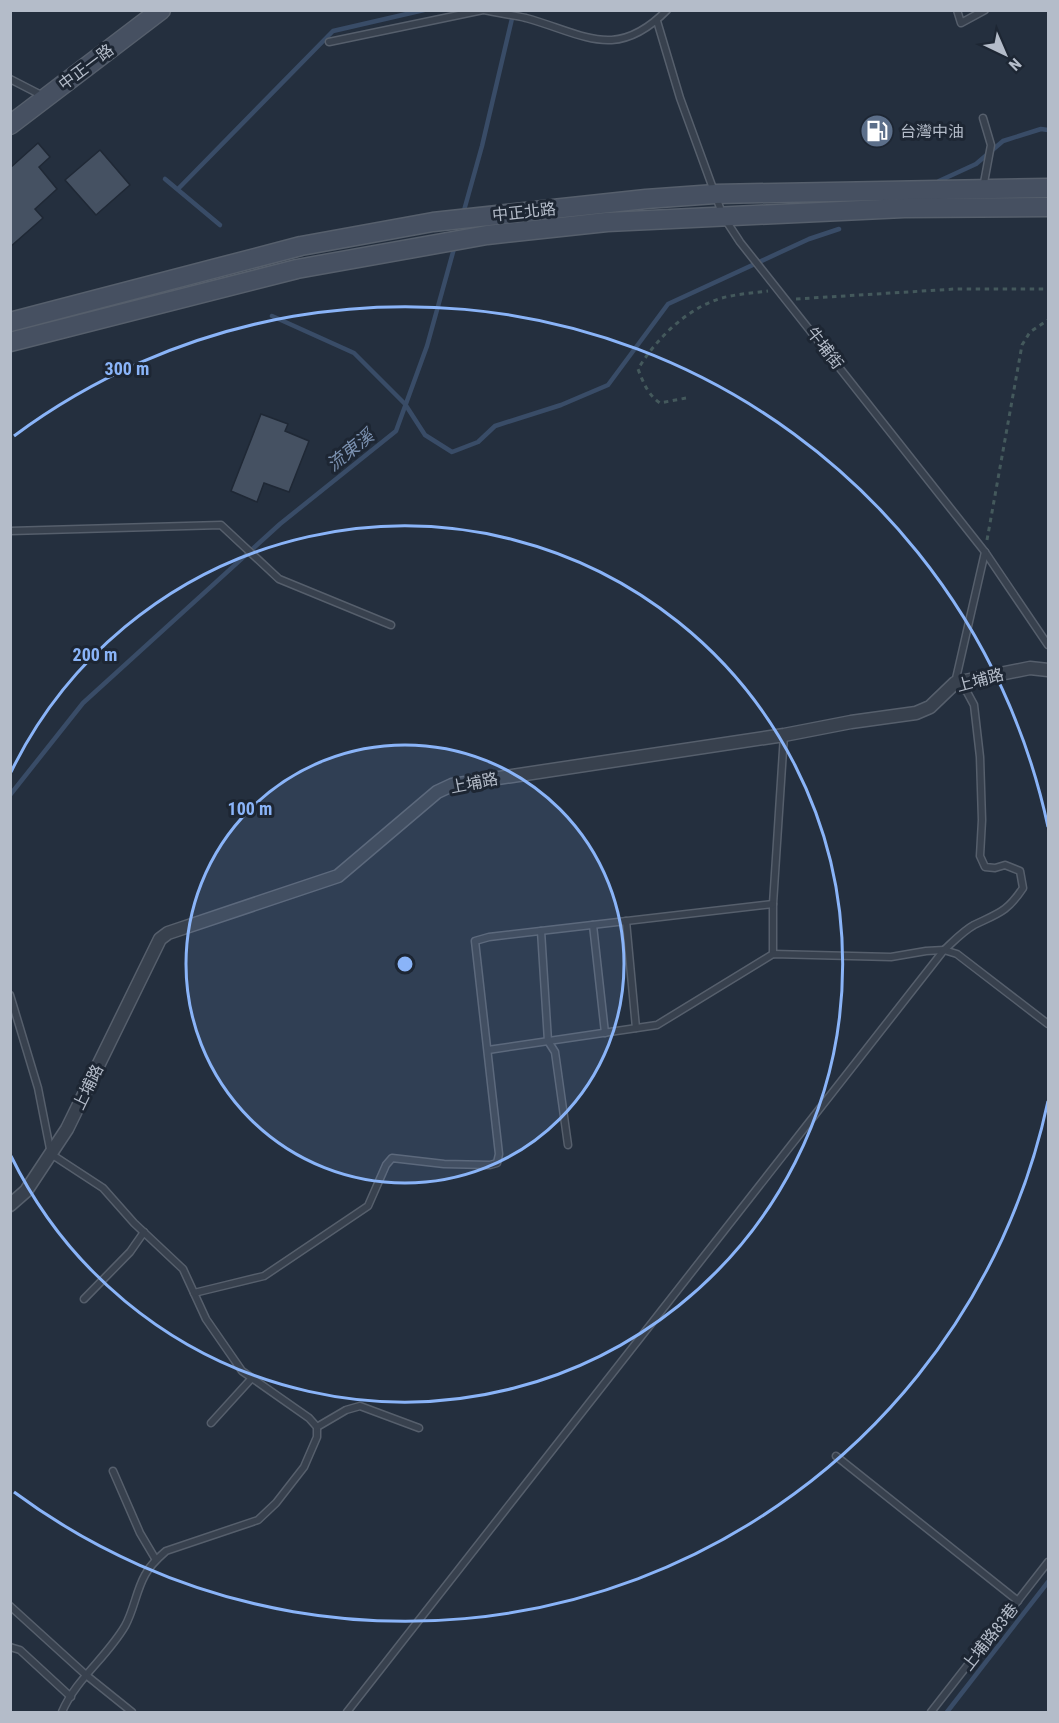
<svg xmlns="http://www.w3.org/2000/svg" width="1059" height="1723" viewBox="0 0 1059 1723" font-family="'Roboto Condensed','Noto Sans TC',sans-serif">
  <style>
    .lines { fill: none; stroke-linecap: round; stroke-linejoin: round }
    .stream { stroke: #394c67; stroke-width: 4.5 }
    .building { fill: #455162; stroke: #1f2835; stroke-width: 1.5 }
    .service-casing { stroke: #565f6c; stroke-width: 9 }
    .minor-casing { stroke: #565f6c; stroke-width: 15 }
    .secondary-casing { stroke: #565f6c; stroke-width: 21 }
    .path { stroke: #44595c; stroke-width: 3; stroke-dasharray: 4.5 4.5; stroke-linecap: butt }
    .service { stroke: #38414e; stroke-width: 6 }
    .minor { stroke: #38414e; stroke-width: 12 }
    .secondary { stroke: #465061; stroke-width: 18 }
    .ring { fill: none; stroke: #8ab4f8; stroke-width: 3 }
    .labels { text-anchor: middle; dominant-baseline: central; stroke-width: 6; stroke-linejoin: round; paint-order: stroke }
    .street-label { font-size: 16px; fill: #b4bcc9; stroke: #1d2633 }
    .poi-label { font-size: 16px; fill: #b4bcc9; stroke: #1d2633; text-anchor: start }
    .water-label { font-size: 18px; font-style: italic; fill: #7c92b1; stroke: #1d2633 }
    .centre { fill: #8ab4f8; stroke: #1d2633; stroke-width: 3 }
    .ring-label { font-size: 18px; text-anchor: middle; font-weight: bold; fill: #8ab4f8; stroke: #1d2633; stroke-width: 6; stroke-linejoin: round; paint-order: stroke }
  </style>
  <rect width="100%" height="100%" fill="#242f3e"/>
  <g class="lines">
    <g class="stream">
      <polyline points="165,179 220,225"/>
      <polyline points="939,181 976,164 1003,141 1041,129 1048,130"/>
      <polyline points="178,189 333,31 424,10"/>
      <polyline points="463,214 482,146 514,10"/>
      <polyline points="272,316 354,353 405,404 425,435 452,452 478,442 495,426 561,405 608,385 668,304 809,239 839,229"/>
      <polyline points="10,795 83,703 280,524 396,431 427,346 455,245"/>
      <polyline points="947,1712 1048,1582"/>
    </g>
  </g>
  <g class="building">
    <polygon points="38,143 50,157 39,167 57,189 35,209 43,218 10,247 10,168"/>
    <polygon points="100,150 130,185 96,215 65,180"/>
    <polygon points="261,414 288,424 285,431 309,441 289,492 264,483 257,502 231,491"/>
  </g>
  <g class="lines">
    <defs>
      <g id="service">
        <path d="M 484,10 C 498,13 512,15 526,18 C 584,34 616,62 667,10"/>
        <polyline points="957,10 961,23 985,10"/>
        <polyline points="657,21 680,98 723,216 740,242 985,552 1048,645"/>
        <polyline points="329,42 483,10"/>
        <polyline points="10,79 45,97"/>
        <polyline points="983,118 991,145 983,188"/>
        <polyline points="10,531 221,525 279,579 391,625"/>
        <polyline points="626,921 636,1028"/>
        <polyline points="593,925 605,1033"/>
        <polyline points="541,931 548,1041 555,1052 568,1145"/>
        <polyline points="773,954 773,904 784,735"/>
        <path d="M 10,995 L 38,1088 L 51,1154 L 103,1188 L 134,1223 L 183,1269 L 206,1319 L 242,1371 L 309,1418 L 317,1427 L 317,1437 L 304,1467 L 276,1503 L 258,1520 L 166,1551 C 158,1558 150,1565 145,1575 C 136,1591 134,1610 125,1626 C 107,1657 76,1679 62,1712"/>
        <polyline points="488,1050 657,1025 773,954 891,957 926,951 944,950 957,954 1048,1024"/>
        <polyline points="194,1293 264,1276 368,1206 386,1165 392,1158 444,1164 490,1165 497,1163 499,1154 475,941 489,937 773,904"/>
        <polyline points="84,1299 130,1252 144,1232"/>
        <polyline points="211,1423 251,1379"/>
        <polyline points="317,1427 346,1410 360,1406 419,1428"/>
        <polyline points="836,1456 1018,1601"/>
        <polyline points="113,1471 140,1533 156,1560"/>
        <polyline points="10,1606 86,1675 132,1712"/>
        <polyline points="10,1647 20,1650 71,1697"/>
        <path d="M 347,1712 L 944,950 C 953,942 963,931 974,925 C 999,913 1007,912 1023,888 L 1020,871 L 1005,865 L 995,868 L 985,867 L 980,856 L 982,820 L 980,757 L 974,705 L 967,692 L 955,683 L 985,552"/>
        <polyline points="931,1712 1048,1562"/>
      </g>
      <polyline id="minor" points="10,1205 26,1191 67,1129 160,939 168,933 338,876 437,792 452,785 784,735 851,722 916,713 930,707 955,683 1030,668 1048,670"/>
      <g id="secondary">
        <polyline points="10,125 161,10"/>
        <polyline points="10,322 301,246 433,222 646,199 715,194 1048,188"/>
        <polyline points="10,342 297,269 487,235 607,222 671,219 904,208 1048,207"/>
      </g>
    </defs>
    <use href="#service" class="service-casing"/>
    <use href="#minor" class="minor-casing"/>
    <use href="#secondary" class="secondary-casing"/>
    <g class="path">
      <polyline points="796,299 955,289 1048,289"/>
      <path d="M 686,398 L 660,403 C 648,395 643,382 638,369 C 656,339 687,308 722,298 C 736,294 753,293 768,291"/>
      <polyline points="987,540 1022,345 1030,332 1048,320"/>
    </g>
    <use href="#service" class="service"/>
    <use href="#minor" class="minor"/>
    <use href="#secondary" class="secondary"/>
  </g>
  <circle cx="405" cy="964" r="219" fill="#8ab4f8" fill-opacity=".12"/>
  <g class="ring">
    <circle cx="405" cy="964" r="219"/>
    <path d="M11 772A438 438 0 1 1 11 1156"/>
    <path d="M1048 1101A657 657 0 0 1 14 1492M14 436A657 657 0 0 1 1048 827"/>
  </g>
  <defs>
    <symbol id="fuel-disc" viewBox="-11 -11 22 22"><circle r="9.5" fill="#5c6f8a" stroke="#1d2633"/><path d="M-5.5-6h7V0h2V4h1.3V-2.5L3-4.5l.8-.8L6-3V5H2.5V1h-1V6h-7ZM-4.2-4.7v3.2H.2V-4.7Z" fill="#fff"/></symbol>
  </defs>
  <g fill-rule="evenodd">
    <use href="#fuel-disc" x="858" y="112" width="38" height="38"/>
  </g>
  <g class="labels">
    <g class="street-label">
      <text transform="translate(86 67) rotate(-37)">中正一路</text>
      <text transform="translate(524 212) rotate(-6)">中正北路</text>
      <text transform="translate(825 348) rotate(52)">牛埔街</text>
      <text transform="translate(980 680) rotate(-15)">上埔路</text>
      <text transform="translate(474 783) rotate(-11)">上埔路</text>
      <text transform="translate(88 1087) rotate(-64)">上埔路</text>
      <text transform="translate(990 1637) rotate(-52)">上埔路83巷</text>
    </g>
    <g class="poi-label">
      <text x="900" y="131">台灣中油</text>
    </g>
    <g class="water-label">
      <text transform="translate(350 450) rotate(-39)">流東溪</text>
    </g>
  </g>
  <circle cx="405" cy="964" r="9" class="centre"/>
  <g class="ring-label">
    <text x="127" y="375">300 m</text>
    <text x="95" y="661">200 m</text>
    <text x="250" y="815">100 m</text>
  </g>
  <rect width="1059" height="1723" fill="none" stroke="#b4bcc9" stroke-width="24"/>
  <g transform="translate(1005 54) rotate(136)" stroke="#1d2633" stroke-width="4.5" paint-order="stroke">
  <path d="M0-4.5L10 22L0 15L-10 22Z" fill="#b4bcc9"/>
  <text y="-9" font-size="16" font-weight="bold" text-anchor="middle" fill="#b4bcc9">N</text>
  </g>
</svg>
